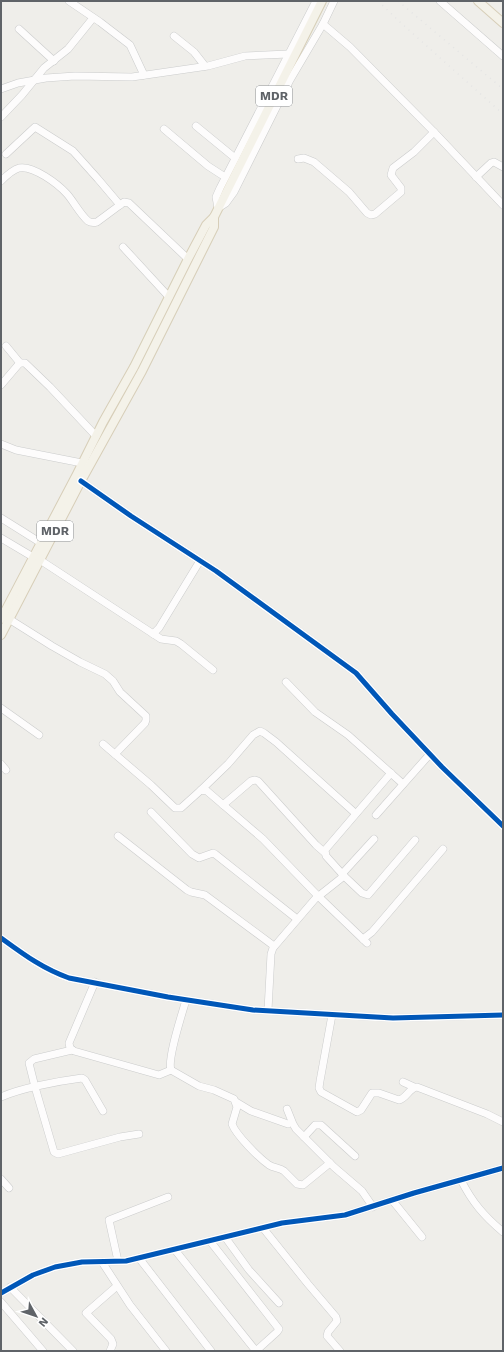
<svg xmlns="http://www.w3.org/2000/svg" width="504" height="1352" viewBox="0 0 504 1352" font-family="'Work Sans',sans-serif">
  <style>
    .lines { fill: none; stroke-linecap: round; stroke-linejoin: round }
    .minor-casing { stroke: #cbcccc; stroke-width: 8 }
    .major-casing { stroke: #d7ceb8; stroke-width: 10 }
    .minor { stroke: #fdfcfc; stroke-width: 7 }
    .major { stroke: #f4f2e9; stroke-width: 8 }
    .rail { stroke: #e4e4e4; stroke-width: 1.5; stroke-dasharray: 1 5; stroke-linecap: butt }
    .cycleway-casing { stroke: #fff; stroke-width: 8 }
    .cycleway { stroke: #0057b8; stroke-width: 5 }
    .labels { text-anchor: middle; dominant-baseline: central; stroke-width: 3.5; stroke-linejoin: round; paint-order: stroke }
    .shield { fill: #fff; stroke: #8f9295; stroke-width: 1 }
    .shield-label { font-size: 12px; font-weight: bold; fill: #5f6368 }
  </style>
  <rect width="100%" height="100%" fill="#efeeea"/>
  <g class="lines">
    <defs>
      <g id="minor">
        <polyline points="69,1 100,22 130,45 144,75"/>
        <polyline points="316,1 220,188 216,197 218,208 226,203 234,192 290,80 323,24 334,1"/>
        <polyline points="440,1 503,56"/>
        <polyline points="323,24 350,47 434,132 503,205"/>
        <polyline points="19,29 54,61"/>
        <polyline points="174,36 194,52 205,66"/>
        <polyline points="1,89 18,83 46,78 75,76 132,77 208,66 245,56 288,54"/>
        <polyline points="1,117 22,95 44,68 68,49 93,18"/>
        <polyline points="196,126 235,158"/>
        <polyline points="164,129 208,166 225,177"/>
        <polyline points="6,154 35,127 73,151 98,179 120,205"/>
        <polyline points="298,159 304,158 314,162 349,192 367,213 371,215 375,214 401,192 401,188 391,175 393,168 414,152 434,132"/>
        <polyline points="476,177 491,163 494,162 503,167"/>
        <path d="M 1,181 C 6,176 12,170 19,168 C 33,165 58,184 67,194 C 74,202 80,214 88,221 C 91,223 93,223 97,222 L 124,202 L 129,203 L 188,259"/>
        <polyline points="123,247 169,297"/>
        <polyline points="6,346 20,363"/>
        <polyline points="1,385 18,365 20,363 25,363 50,387 96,436"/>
        <polyline points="1,444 16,450 87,464"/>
        <polyline points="81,481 131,516 216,571 356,673 392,714 442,767 503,826"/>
        <polyline points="1,518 41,543"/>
        <polyline points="1,538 33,557"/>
        <polyline points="40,560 161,639 176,641 181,644 213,670"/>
        <polyline points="9,619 52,646 80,662 105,674 113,681 120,692 146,716 146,720 145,723 115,754"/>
        <polyline points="153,634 159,628 198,564"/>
        <polyline points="286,682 315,712 348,735 403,784"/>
        <polyline points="1,708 39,735"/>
        <polyline points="103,744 151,785 175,808 181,808 201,790 207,791 263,839 318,896 367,943"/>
        <polyline points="1,764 6,770"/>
        <polyline points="201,790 228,764 253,735 260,731 264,733 276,742 355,813"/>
        <polyline points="223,805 251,781 255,780 258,781 316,845 324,852"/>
        <polyline points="151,812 192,854 199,858 213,853 215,854 297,919"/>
        <polyline points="376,815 430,754"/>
        <polyline points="118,836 187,890 191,892 205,895 274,946"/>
        <polyline points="342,874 374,839"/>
        <polyline points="344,876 362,893 368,895 415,840"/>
        <path d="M 1,938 C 23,954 43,969 69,978 L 168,997 L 253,1010 L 393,1018 L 503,1015"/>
        <polyline points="363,939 372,932 443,849"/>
        <polyline points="95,982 69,1043 70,1048 74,1051 159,1075 171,1070"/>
        <path d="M 186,1000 C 182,1014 167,1059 171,1070 L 199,1086 L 214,1090 L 234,1099 L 237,1107 L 232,1124 C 236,1135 259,1158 269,1165 C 274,1168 280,1168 284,1171 C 288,1175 293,1180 297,1184 L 303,1185 L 330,1163"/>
        <polyline points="268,1010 271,954 273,948 315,899 344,876 326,856 325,850 391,773"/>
        <path d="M 332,1015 L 320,1081 L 319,1088 L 321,1092 L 357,1112 L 361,1110 L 372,1093 L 379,1093 L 399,1100 C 407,1098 409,1088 417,1087 L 487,1114 L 503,1122"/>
        <polyline points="72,1050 34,1059 29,1063 35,1087 54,1152 58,1154 120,1137 139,1134"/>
        <polyline points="403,1082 414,1087"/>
        <path d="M 1,1097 C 21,1088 59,1081 82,1078 L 85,1080 L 103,1111"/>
        <polyline points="236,1102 251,1111 288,1124"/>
        <polyline points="287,1109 293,1124 296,1129 334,1167 362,1191 373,1207"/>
        <polyline points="304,1137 315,1125 321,1125 355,1156"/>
        <polyline points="1,1179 9,1188"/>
        <path d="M 461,1180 C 472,1202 484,1216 503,1232"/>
        <polyline points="392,1200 422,1237"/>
        <polyline points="263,1228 308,1284 336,1317 337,1321 328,1332 327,1336 340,1351"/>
        <polyline points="225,1237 249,1270 279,1303"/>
        <polyline points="210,1241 279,1329 277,1332 256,1351"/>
        <polyline points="175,1250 256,1351"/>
        <polyline points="139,1258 211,1351"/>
        <polyline points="118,1261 109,1220 168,1197"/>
        <polyline points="102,1262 130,1305 166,1351"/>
        <polyline points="10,1287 73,1351"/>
        <polyline points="1,1293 33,1275 55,1267 82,1262 126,1261 282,1223 345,1215 414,1193 503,1168"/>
        <polyline points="1,1302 43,1351"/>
        <polyline points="110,1351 113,1344 111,1339 86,1313 117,1286"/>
      </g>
      <g id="major">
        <polyline points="478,1 503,23"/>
        <polyline points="1,619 77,474 103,422 134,367 188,259 206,225 214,217 322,1"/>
        <polyline points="1,635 81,481 142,371 214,227 214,217"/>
      </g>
    </defs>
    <use href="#minor" class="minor-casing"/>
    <use href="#major" class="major-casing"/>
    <use href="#minor" class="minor"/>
    <use href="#major" class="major"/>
    <g class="rail">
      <polyline points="378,1 401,23 503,114"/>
      <polyline points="398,1 503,89"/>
    </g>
    <defs>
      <g id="cycleway">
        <polyline points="81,481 131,516 216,571 356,673 392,714 442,767 503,826"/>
        <path d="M 1,938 C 23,954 43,969 69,978 L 168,997 L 253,1010 L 393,1018 L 503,1015"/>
        <polyline points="1,1293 33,1275 55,1267 82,1262 126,1261 282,1223 345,1215 414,1193 503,1168"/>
      </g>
    </defs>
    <use href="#cycleway" class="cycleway-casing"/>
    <use href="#cycleway" class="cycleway"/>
  </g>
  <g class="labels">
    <g class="shield">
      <rect x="256" y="86" width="36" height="20" rx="3"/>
      <rect x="37" y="521" width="36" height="20" rx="3"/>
    </g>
    <g class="shield-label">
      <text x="274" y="96">MDR</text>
      <text x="55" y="531">MDR</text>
    </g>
  </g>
  <rect width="504" height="1352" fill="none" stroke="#5f6368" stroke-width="4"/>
  <g transform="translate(36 1316) rotate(130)" stroke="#ffffff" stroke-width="3" paint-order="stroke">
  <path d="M0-3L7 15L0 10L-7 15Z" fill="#5f6368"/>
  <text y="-6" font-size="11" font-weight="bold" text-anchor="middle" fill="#5f6368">N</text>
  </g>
</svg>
